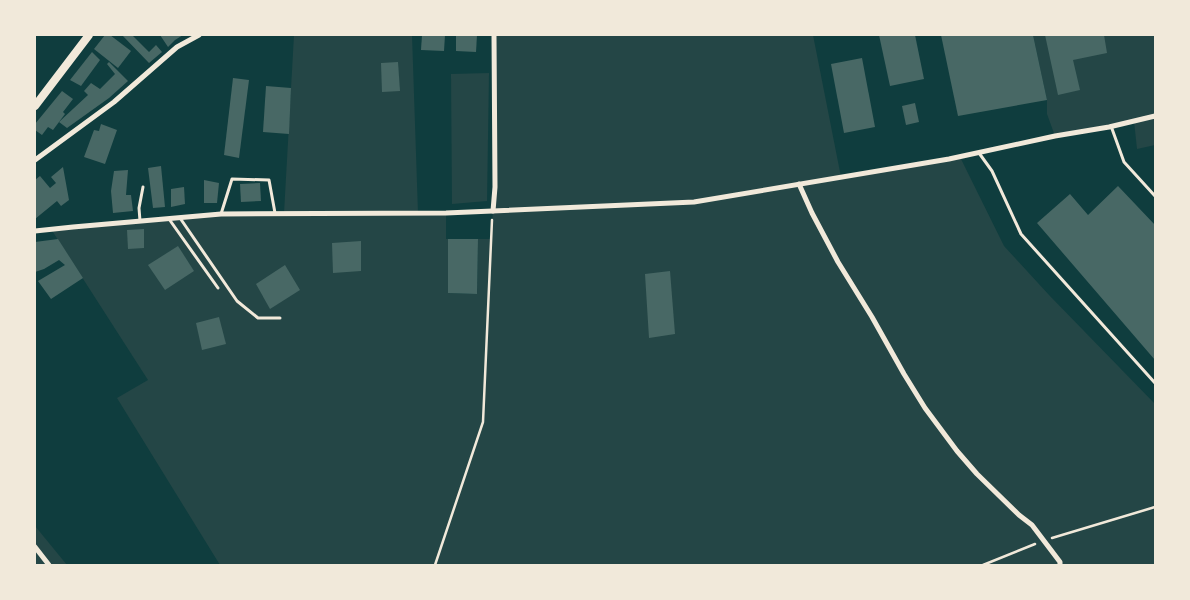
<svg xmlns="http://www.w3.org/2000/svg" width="1190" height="600" viewBox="0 0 1190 600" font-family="'PT Sans',sans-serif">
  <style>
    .green { fill: #244646 }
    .building { fill: #486865 }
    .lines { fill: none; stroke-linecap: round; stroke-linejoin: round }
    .path { stroke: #f1e9da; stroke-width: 2.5 }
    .service { stroke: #f1e9da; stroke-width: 3 }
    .minor { stroke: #f1e9da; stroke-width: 5 }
    .tertiary { stroke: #f1e9da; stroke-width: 8 }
  </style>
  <rect width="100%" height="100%" fill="#0f3d3e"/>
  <g class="green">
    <polygon points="294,35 412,35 418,213 446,213 446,239 448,239 448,293 477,294 478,239 491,239 493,211 495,35 813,35 841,177 960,157 1004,246 1049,295 1155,404 1155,565 220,565 117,398 148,380 51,229 221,214 284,213"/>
    <polygon points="1033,35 1155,35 1155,145 1137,149 1134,121 1055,136 1047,114 1047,100"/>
    <polygon points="489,73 487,201 452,204 451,74"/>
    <polygon points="35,526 67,565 35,565"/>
  </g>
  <g class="building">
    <polygon points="105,35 110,35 131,51 118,68 94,49"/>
    <polygon points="122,35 132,35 149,52 156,45 162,52 149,63"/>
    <polygon points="160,35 183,35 175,40 168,47"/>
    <polygon points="422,35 445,35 444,51 421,50"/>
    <polygon points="456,35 477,35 476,52 456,51"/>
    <polygon points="879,35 915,35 924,79 890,86"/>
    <polygon points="941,35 1033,35 1047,100 958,116"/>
    <polygon points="1045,35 1104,35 1107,53 1073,60 1080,90 1058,95"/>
    <polygon points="92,52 100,60 81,86 70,80"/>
    <polygon points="862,58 875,127 844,133 831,64"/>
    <polygon points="109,62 128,81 109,98 67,128 59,122 88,95 84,91 91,83 100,89 115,74 107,64"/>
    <polygon points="398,62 400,91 382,92 381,63"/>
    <polygon points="233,78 249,80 239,158 224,155"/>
    <polygon points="266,86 291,88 289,134 263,132"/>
    <polygon points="62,91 73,99 63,112 65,114 53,130 48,127 42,135 35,130 35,124"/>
    <polygon points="915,103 919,122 906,125 902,106"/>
    <polygon points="101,124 117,130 105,164 84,157 94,130 99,131"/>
    <polygon points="161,166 165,207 153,208 148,168"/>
    <polygon points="63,167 69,200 61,206 57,201 35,219 35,180 40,176 50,188 56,183 51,177"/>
    <polygon points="128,170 126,195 131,195 133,211 113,213 111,191 114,171"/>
    <polygon points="204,180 219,183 217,203 204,203"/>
    <polygon points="260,183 261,201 241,202 240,184"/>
    <polygon points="1118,186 1155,225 1155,360 1037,223 1070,194 1088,215"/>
    <polygon points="184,187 185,204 171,207 171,189"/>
    <polygon points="144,229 144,248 128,249 127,230"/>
    <polygon points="58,239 83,278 51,299 38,281 65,265 59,260 44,269 35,272 35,242"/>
    <polygon points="448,239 478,239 477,294 448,293"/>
    <polygon points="361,241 361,271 333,273 332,243"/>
    <polygon points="178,246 194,271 165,290 148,265"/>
    <polygon points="285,265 300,290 270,309 256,284"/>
    <polygon points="670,271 675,334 649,338 645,274"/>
    <polygon points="219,317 226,344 202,350 196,323"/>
  </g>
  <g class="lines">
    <g class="path">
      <polyline points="1052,538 1155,507"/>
      <polyline points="435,565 483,422 492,220"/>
      <polyline points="983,565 1035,544"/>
    </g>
    <g class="service">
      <polyline points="1111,126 1124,162 1155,196"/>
      <polyline points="979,153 992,171 1021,234 1155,383"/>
      <polyline points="221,214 232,179 269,180 275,213"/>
      <polyline points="180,218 237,301 258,318 280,318"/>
      <polyline points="169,219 218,288"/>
      <polyline points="140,221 139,208 143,187"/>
    </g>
    <g class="minor">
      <polyline points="35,160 114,102 177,47 199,35"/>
      <polyline points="799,184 812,213 838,262 872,317 904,374 925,408 957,451 977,474 1019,515 1032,525 1060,562 1060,565"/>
      <polyline points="493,211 495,187 494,35"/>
      <polyline points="35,231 73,227 221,214 446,213 694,202 949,159 1055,136 1109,127 1155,116"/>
      <polyline points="35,547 49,565"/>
    </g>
    <polyline class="tertiary" points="35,106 89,35"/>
  </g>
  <rect width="1190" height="600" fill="none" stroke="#f1e9da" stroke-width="72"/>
</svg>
